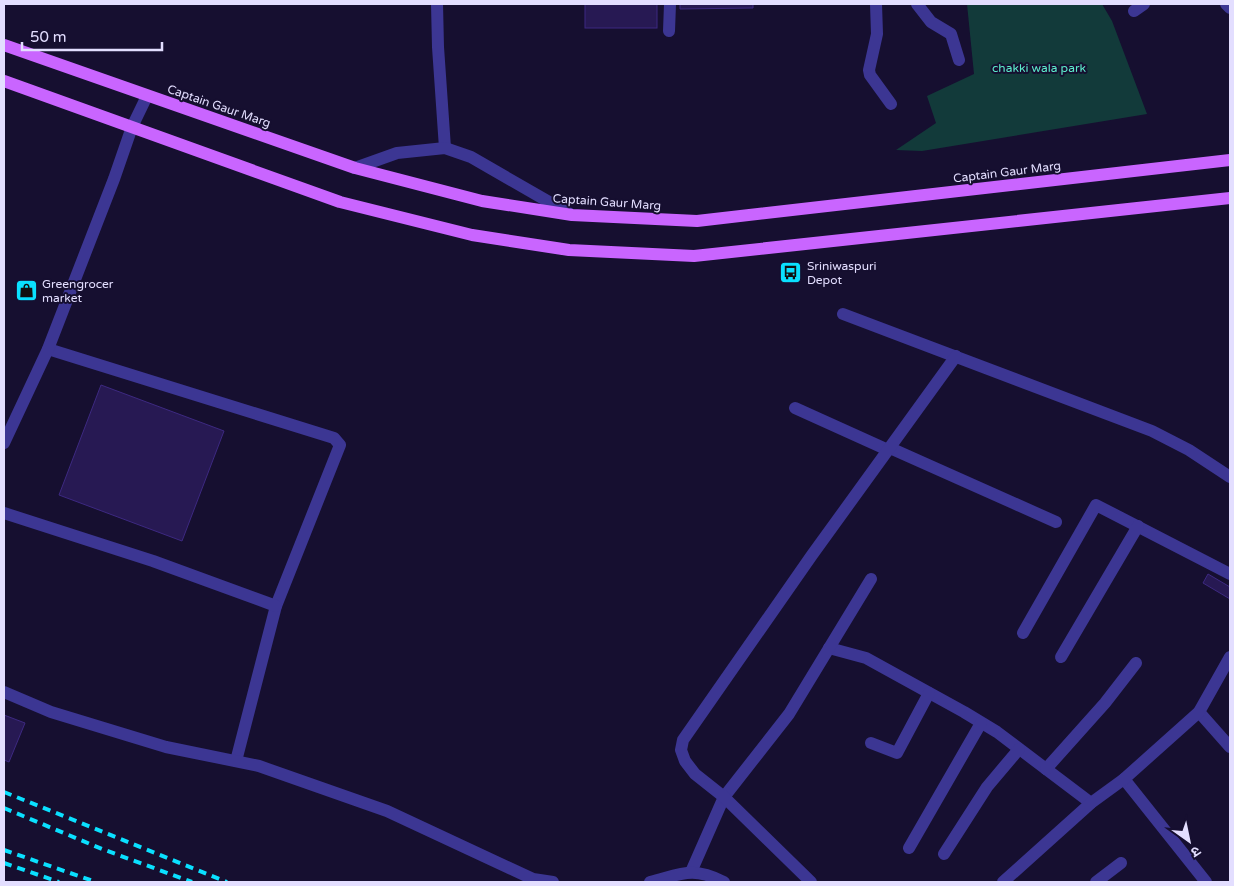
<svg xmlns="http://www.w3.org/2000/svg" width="1234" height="886" viewBox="0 0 1234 886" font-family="'Varela Round','Noto Sans Devanagari',sans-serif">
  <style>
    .green { fill: #123a3a }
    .building { fill: #271953; stroke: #3d2981 }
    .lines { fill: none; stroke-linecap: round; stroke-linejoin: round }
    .minor { stroke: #3c3693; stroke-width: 12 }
    .major { stroke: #c965ff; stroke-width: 12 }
    .rail { stroke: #0ae0ff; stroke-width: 4; stroke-dasharray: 8 6; stroke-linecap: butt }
    .labels { text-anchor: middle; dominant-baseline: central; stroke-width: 4; stroke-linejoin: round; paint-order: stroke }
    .park-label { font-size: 12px; fill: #5deccc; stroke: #160f30 }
    .street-label { font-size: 12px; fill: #e3deff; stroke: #160f30 }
    .poi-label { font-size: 12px; fill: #e3deff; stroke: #160f30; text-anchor: start }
  </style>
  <rect width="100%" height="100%" fill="#160f30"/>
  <polygon class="green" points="967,4 1102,4 1112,21 1147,114 922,151 896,150 936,123 927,96 974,74"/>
  <g class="building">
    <rect x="585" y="4" width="72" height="24"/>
    <polygon points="680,4 753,4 753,8 680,9"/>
    <polygon points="101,385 224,431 182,541 59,495"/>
    <polygon points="1208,574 1230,587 1230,599 1203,583"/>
    <polygon points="4,715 25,723 9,762 4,760"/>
  </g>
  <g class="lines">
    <g class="minor">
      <polyline points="437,4 438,47 445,148"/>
      <polyline points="876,4 877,34 869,70 870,75 891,104"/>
      <polyline points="917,4 931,22 951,34 959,60"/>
      <polyline points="1226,4 1230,8"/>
      <polyline points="1134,11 1144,4"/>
      <polyline points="669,31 670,4"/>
      <polyline points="355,168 397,153 445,148 471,157 570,214"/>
      <polyline points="843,314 1152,431 1189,450 1230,477"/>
      <polyline points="48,349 334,438 340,445 276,606 236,761"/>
      <polyline points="795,408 888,450"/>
      <polyline points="4,443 48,349 114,179 132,127 147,96"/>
      <polyline points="890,448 1056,522"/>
      <polyline points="4,513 153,561 276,606"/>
      <polyline points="1023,633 1096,505 1230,574"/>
      <polyline points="829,648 866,658 964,712 997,732 1091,803"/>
      <polyline points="1061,657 1138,526"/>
      <polyline points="4,692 51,712 166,747 259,766 387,811 533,879 553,882"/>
      <polyline points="1199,712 1230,747"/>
      <polyline points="871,743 897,753 929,693"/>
      <polyline points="1046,769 1105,703 1136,663"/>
      <polyline points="1124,779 1206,882"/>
      <polyline points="909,848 981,723"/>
      <polyline points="944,854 987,787 1019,749"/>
      <polyline points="691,872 724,797 789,714 871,579"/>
      <path d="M 650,882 C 682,874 692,866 724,882"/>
      <polyline points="811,882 724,797 695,774 685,761 681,750 683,740 812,555 956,356"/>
      <polyline points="1003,882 1091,803 1124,779 1199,712 1230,657"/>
      <polyline points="1096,882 1121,863"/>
    </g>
    <g class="major">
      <polyline points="4,45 355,168 482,201 572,215 697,221 1230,160"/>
      <polyline points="4,81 340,202 472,235 569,250 694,256 1230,198"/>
    </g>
    <g class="rail">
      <polyline points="4,792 227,882"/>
      <polyline points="4,808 102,849 192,882"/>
      <polyline points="4,850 96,882"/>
      <polyline points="4,863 59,882"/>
    </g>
  </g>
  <defs>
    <symbol id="bus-square" viewBox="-11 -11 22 22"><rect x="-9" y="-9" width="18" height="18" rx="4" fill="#0ae0ff" stroke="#160f30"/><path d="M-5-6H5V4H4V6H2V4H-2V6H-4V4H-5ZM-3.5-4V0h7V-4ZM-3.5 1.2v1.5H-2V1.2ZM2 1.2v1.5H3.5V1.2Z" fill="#111"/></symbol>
    <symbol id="shop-square" viewBox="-11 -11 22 22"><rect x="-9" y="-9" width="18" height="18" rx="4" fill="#0ae0ff" stroke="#160f30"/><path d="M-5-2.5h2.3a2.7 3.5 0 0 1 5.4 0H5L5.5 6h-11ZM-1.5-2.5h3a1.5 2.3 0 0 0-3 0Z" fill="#111"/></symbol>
  </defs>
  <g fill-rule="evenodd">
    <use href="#bus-square" x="778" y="260" width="25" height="25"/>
    <use href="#shop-square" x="14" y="278" width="25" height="25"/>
  </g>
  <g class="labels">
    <g class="park-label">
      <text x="1039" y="68">chakki wala park</text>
    </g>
    <g class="street-label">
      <text transform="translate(219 106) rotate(19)">Captain Gaur Marg</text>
      <text transform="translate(1007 172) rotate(-7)">Captain Gaur Marg</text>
      <text transform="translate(607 202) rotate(4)">Captain Gaur Marg</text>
    </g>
    <g class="poi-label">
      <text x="807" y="266">Sriniwaspuri<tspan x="807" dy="14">Depot</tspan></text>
      <text x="42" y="284">Greengrocer<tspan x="42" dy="14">market</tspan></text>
    </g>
  </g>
  <rect width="1234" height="886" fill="none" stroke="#e3deff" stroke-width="10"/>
  <g transform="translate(1189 841) rotate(147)" stroke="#160f30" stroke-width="4" paint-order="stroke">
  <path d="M0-4L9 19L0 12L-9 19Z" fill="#e3deff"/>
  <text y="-8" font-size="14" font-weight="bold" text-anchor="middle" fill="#e3deff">उ</text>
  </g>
  <path d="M22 42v8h140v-8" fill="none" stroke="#e3deff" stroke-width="2.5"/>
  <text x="30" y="42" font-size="15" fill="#e3deff" stroke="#160f30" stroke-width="4" paint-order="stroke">50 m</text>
</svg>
